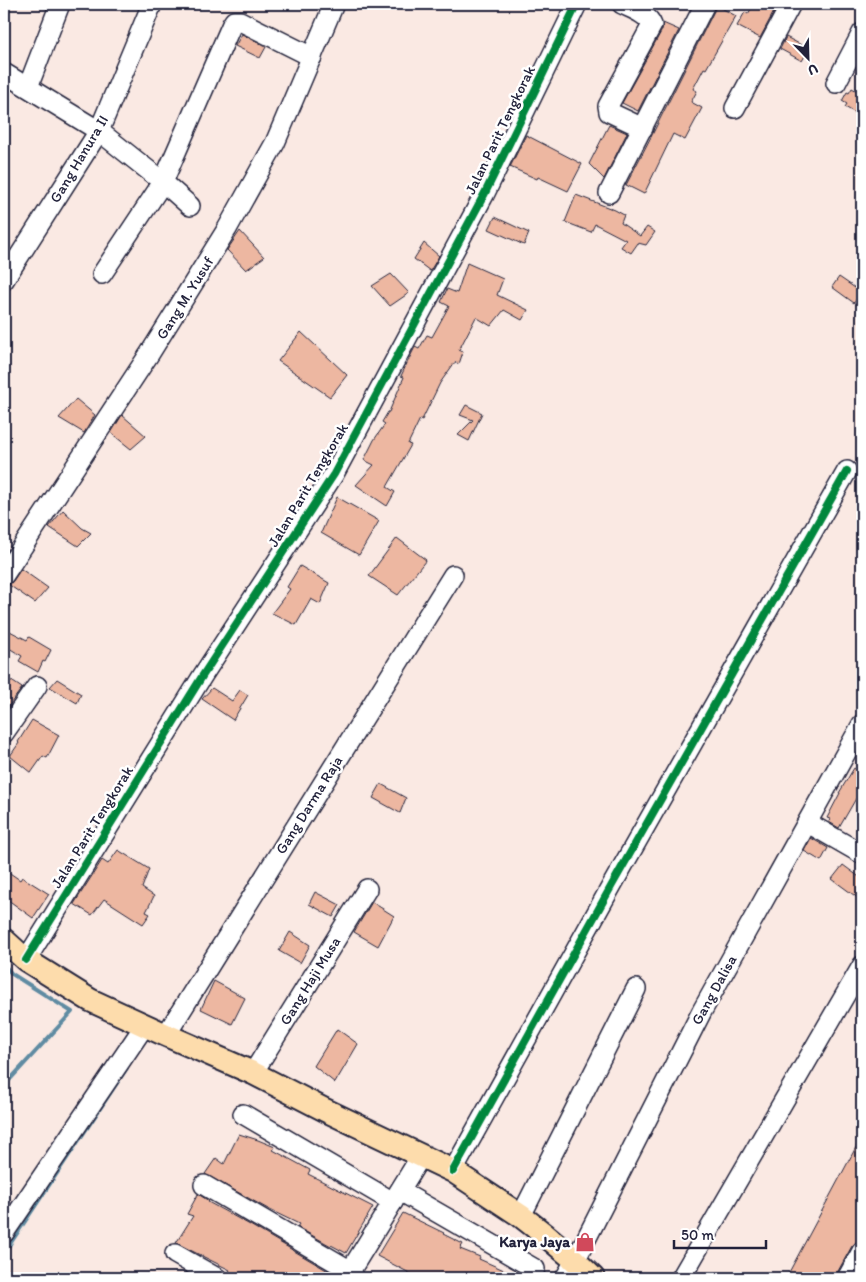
<svg xmlns="http://www.w3.org/2000/svg" width="866" height="1282" viewBox="0 0 866 1282" font-family="Itim,sans-serif">
  <style>
    .lines { fill: none; stroke-linecap: round; stroke-linejoin: round }
    .stream { stroke: #5e8ba2; stroke-width: 4 }
    .building { fill: #edb7a1; stroke: #22223b }
    .minor-casing { stroke: #22223b; stroke-width: 22 }
    .major-casing { stroke: #22223b; stroke-width: 26 }
    .minor { stroke: #fff; stroke-width: 19 }
    .major { stroke: #fddcac; stroke-width: 22 }
    .cycleway-casing { stroke: #fff; stroke-width: 11 }
    .cycleway { stroke: #00873e; stroke-width: 8 }
    .labels { text-anchor: middle; dominant-baseline: central; stroke-width: 5; stroke-linejoin: round; paint-order: stroke }
    .street-label { font-size: 15px; fill: #22223b; stroke: #fff }
    .poi-label { font-size: 15px; font-weight: bold; fill: #22223b; stroke: #fff; text-anchor: end }
  </style>
  <rect width="100%" height="100%" fill="#fae9e3"/>
  <filter id="ink" filterUnits="userSpaceOnUse"><feTurbulence type="fractalNoise" baseFrequency=".02" numOctaves="2"/><feDisplacementMap in="SourceGraphic" scale="10" xChannelSelector="R" yChannelSelector="G"/><feConvolveMatrix kernelMatrix="1 2 1 2 8 2 1 2 1" color-interpolation-filters="sRGB"/></filter>
  <g filter="url(#ink)">
    <g class="lines">
      <g class="stream">
        <polyline points="4,965 12,974 72,1012 4,1086"/>
        <polyline points="4,1253 127,1068"/>
      </g>
    </g>
    <g class="building">
      <polygon points="754,4 772,4 777,6 760,38 737,26 745,12 748,14"/>
      <polygon points="716,5 736,16 706,69 704,68 693,89 697,91 691,102 702,108 685,140 673,134 644,194 626,185 653,133 715,9"/>
      <polygon points="663,23 679,30 638,111 622,103 662,30"/>
      <polygon points="242,34 266,47 260,58 235,46"/>
      <polygon points="786,37 809,49 802,61 780,49"/>
      <polygon points="852,88 862,94 862,117 845,107 847,104 842,101 847,92 849,93"/>
      <polygon points="609,125 627,133 604,179 589,164"/>
      <polygon points="526,135 582,164 568,191 538,177 537,179 510,167"/>
      <polygon points="576,195 615,210 624,215 621,223 640,236 647,227 655,232 646,245 638,243 631,253 621,247 626,240 595,224 591,232 565,222"/>
      <polygon points="495,217 529,233 524,245 489,229"/>
      <polygon points="240,231 264,257 246,270 227,250"/>
      <polygon points="424,243 439,256 430,271 414,259"/>
      <polygon points="467,263 503,279 497,295 528,310 522,320 504,310 491,326 476,317 459,350 463,352 459,364 455,362 440,383 422,420 420,419 408,444 411,445 387,487 395,492 387,506 356,485 374,465 364,460 374,440 385,424 382,422 388,412 389,412 404,377 401,376 409,359 415,347 419,349 427,335 432,337 449,306 441,302 447,289 457,293"/>
      <polygon points="391,274 409,293 390,306 372,286"/>
      <polygon points="839,277 861,292 854,303 832,287"/>
      <polygon points="301,332 347,375 330,397 278,361"/>
      <polygon points="76,399 95,415 84,433 59,418"/>
      <polygon points="466,405 482,413 469,441 458,435 473,420 460,415"/>
      <polygon points="122,415 146,436 131,449 111,433"/>
      <polygon points="337,497 379,521 359,555 321,533"/>
      <polygon points="63,510 82,528 91,533 78,546 49,527"/>
      <polygon points="397,538 426,560 398,595 369,576"/>
      <polygon points="300,566 329,583 320,604 311,599 296,625 272,613 290,589 287,587"/>
      <polygon points="21,569 48,588 35,603 9,585 13,581"/>
      <polygon points="4,628 27,640 29,637 51,650 45,662 43,661 38,672 19,661 22,656 4,645"/>
      <polygon points="4,676 22,688 8,707 4,704"/>
      <polygon points="57,679 81,694 77,703 50,687"/>
      <polygon points="212,688 232,701 240,690 248,695 233,720 202,699"/>
      <polygon points="32,720 59,735 47,758 43,756 31,773 10,756 19,743 18,742"/>
      <polygon points="854,768 862,773 862,788 839,828 829,822 830,819 827,818 840,793 839,793"/>
      <polygon points="381,784 406,798 400,813 373,798"/>
      <polygon points="811,838 828,848 821,861 804,851"/>
      <polygon points="118,850 149,869 142,888 154,896 146,912 150,914 143,924 104,899 92,915 74,904 102,860 108,864"/>
      <polygon points="843,865 862,879 862,901 832,879"/>
      <polygon points="4,869 20,880 22,877 49,894 33,918 4,897"/>
      <polygon points="315,892 340,905 333,917 309,904"/>
      <polygon points="372,902 394,916 378,946 354,932"/>
      <polygon points="290,932 310,945 300,963 279,951"/>
      <polygon points="214,981 245,998 232,1024 201,1009"/>
      <polygon points="337,1029 358,1044 335,1083 314,1066"/>
      <polygon points="239,1134 258,1140 275,1147 273,1150 310,1170 308,1174 373,1207 346,1253 331,1245 331,1246 297,1227 299,1224 268,1209 205,1174 216,1158 224,1164"/>
      <polygon points="862,1136 862,1240 857,1241 852,1246 837,1273 836,1278 786,1278"/>
      <polygon points="198,1194 209,1201 208,1202 250,1225 335,1275 335,1278 239,1278 228,1273 230,1270 176,1243 193,1216 187,1214"/>
      <polygon points="403,1213 444,1233 443,1234 463,1244 460,1249 480,1257 479,1259 522,1278 419,1278 377,1256"/>
    </g>
    <g class="lines">
      <defs>
        <g id="minor">
          <path d="M 622,4 C 632,9 648,14 652,25 L 608,106 L 609,112 L 643,128"/>
          <polyline points="4,73 99,131 163,182 190,206"/>
          <polyline points="836,83 862,33"/>
          <polyline points="28,87 60,4"/>
          <polyline points="735,108 791,4"/>
          <polyline points="609,193 705,4"/>
          <polyline points="102,274 163,182 232,24 234,21 240,21 312,57"/>
          <polyline points="4,280 99,131 152,4"/>
          <polyline points="4,575 150,353 227,229 275,143 334,4"/>
          <polyline points="4,733 37,686"/>
          <polyline points="808,823 862,854"/>
          <polyline points="26,960 203,675 334,474 485,193 577,4"/>
          <polyline points="166,1035 453,575"/>
          <polyline points="253,1073 367,889"/>
          <polyline points="243,1114 393,1202"/>
          <polyline points="453,1171 612,885 847,471"/>
          <polyline points="204,1185 351,1271"/>
          <polyline points="400,1191 535,1269"/>
          <polyline points="521,1216 636,989"/>
          <polyline points="4,1233 145,1025"/>
          <polyline points="175,1254 217,1278"/>
          <polyline points="346,1278 421,1156"/>
          <polyline points="565,1278 575,1261 702,1011 862,724"/>
          <polyline points="681,1278 862,966"/>
          <polyline points="847,1278 862,1251"/>
        </g>
        <polyline id="major" points="4,940 26,960 90,1000 166,1035 253,1073 325,1110 453,1171 521,1216 544,1234 569,1255 593,1278"/>
      </defs>
      <use href="#minor" class="minor-casing"/>
      <use href="#major" class="major-casing"/>
      <use href="#minor" class="minor"/>
      <use href="#major" class="major"/>
      <defs>
        <g id="cycleway">
          <polyline points="26,960 203,675 334,474 485,193 577,4"/>
          <polyline points="453,1171 612,885 847,471"/>
        </g>
      </defs>
      <use href="#cycleway" class="cycleway-casing"/>
      <use href="#cycleway" class="cycleway"/>
    </g>
  </g>
  <defs>
    <symbol id="shop-bare" viewBox="-9 -9 18 18"><path d="M-5-2.5h2.3a2.7 3.5 0 0 1 5.4 0H5L5.5 6h-11ZM-1.5-2.5h3a1.5 2.3 0 0 0-3 0Z" fill="#d1495b" stroke="#fff" stroke-width="2.5" paint-order="stroke"/></symbol>
  </defs>
  <g fill-rule="evenodd">
    <use href="#shop-bare" x="571" y="1228" width="28" height="28"/>
  </g>
  <g class="labels">
    <g class="street-label">
      <text transform="translate(500 130) rotate(-64)">Jalan Parit Tengkorak</text>
      <text transform="translate(79 159) rotate(-59)">Gang Hanura II</text>
      <text transform="translate(185 298) rotate(-58)">Gang M. Yusuf</text>
      <text transform="translate(308 485) rotate(-59)">Jalan Parit Tengkorak</text>
      <text transform="translate(309 805) rotate(-58)">Gang Darma Raja</text>
      <text transform="translate(92 827) rotate(-58)">Jalan Parit Tengkorak</text>
      <text transform="translate(310 981) rotate(-58)">Gang Haji Musa</text>
      <text transform="translate(714 990) rotate(-61)">Gang Dalisa</text>
    </g>
    <g class="poi-label">
      <text x="570" y="1242">Karya Jaya</text>
    </g>
  </g>
  <rect width="866" height="1282" fill="none" stroke="#fff" stroke-width="20"/>
  <rect x="10" y="10" width="846" height="1262" fill="none" stroke="#22223b" stroke-width="2" filter="url(#ink)"/>
  <g transform="translate(808 58) rotate(157)" stroke="#ffffff" stroke-width="4" paint-order="stroke">
  <path d="M0-4L9 19L0 12L-9 19Z" fill="#22223b"/>
  <text y="-8" font-size="14" font-weight="bold" text-anchor="middle" fill="#22223b">U</text>
  </g>
  <path d="M674 1240v8h92v-8" fill="none" stroke="#22223b" stroke-width="2.5"/>
  <text x="681" y="1240" font-size="15" fill="#22223b" stroke="#ffffff" stroke-width="4" paint-order="stroke">50 m</text>
</svg>
